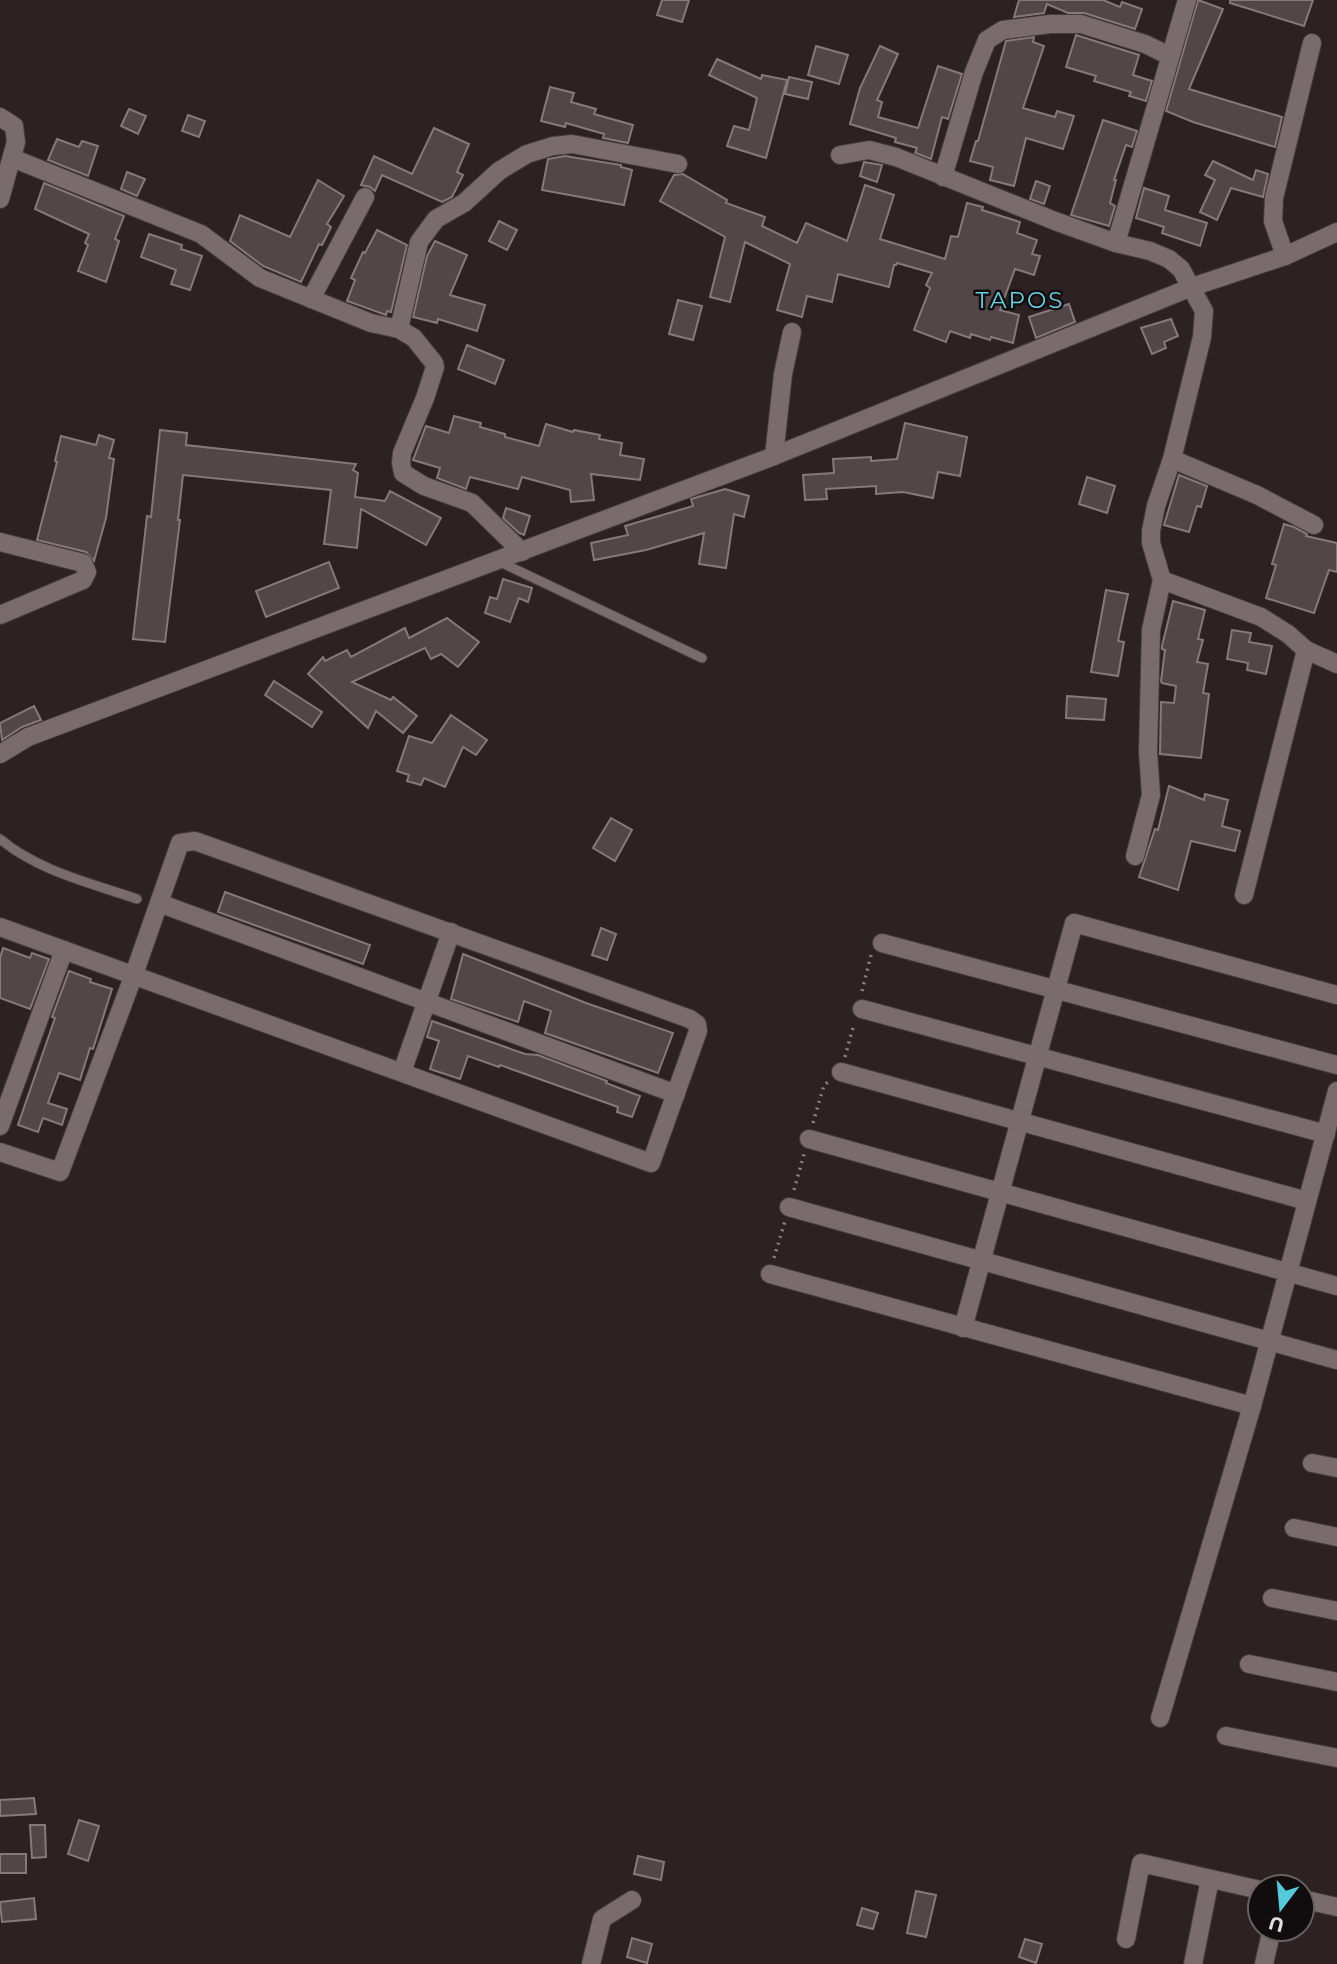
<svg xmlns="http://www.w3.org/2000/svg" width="1337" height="1964" viewBox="0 0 1337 1964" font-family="Montserrat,sans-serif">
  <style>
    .building { fill: #534648; stroke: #87797b; stroke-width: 2 }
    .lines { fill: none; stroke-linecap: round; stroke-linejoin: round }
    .service-casing { stroke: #463d3f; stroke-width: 11 }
    .minor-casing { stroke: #463d3f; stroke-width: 20 }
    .tertiary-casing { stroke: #463d3f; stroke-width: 20 }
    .path { stroke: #8a8082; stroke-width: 3.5; stroke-dasharray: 2 5; stroke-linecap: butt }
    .service { stroke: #7a6c6e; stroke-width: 9 }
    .minor { stroke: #7a6c6e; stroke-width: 18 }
    .tertiary { stroke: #7a6c6e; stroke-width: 18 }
    .labels { text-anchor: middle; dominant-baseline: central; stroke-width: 5; stroke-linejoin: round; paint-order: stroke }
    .quarter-label { font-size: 23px; letter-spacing: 2px; fill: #67d1e1; stroke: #110c0d }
  </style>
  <rect width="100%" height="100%" fill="#2c2123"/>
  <g class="building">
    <polygon points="662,0 689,0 682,22 657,15"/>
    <polygon points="1019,0 1103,0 1120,7 1122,2 1142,9 1135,29 1084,13 1068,13 1047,4 1044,13 1014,17"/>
    <polygon points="1198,0 1223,9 1189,89 1282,117 1275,147 1193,122 1166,111"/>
    <polygon points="1230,0 1313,0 1304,26 1230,3"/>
    <polygon points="1076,35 1139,55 1133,75 1152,81 1146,101 1129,96 1131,92 1094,81 1096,76 1066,67"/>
    <polygon points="1034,37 1033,42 1044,46 1023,108 1055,117 1057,111 1074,116 1063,149 1026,138 1014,186 990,180 993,167 970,161 976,141 978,141 1006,41"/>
    <polygon points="816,46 848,55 839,84 808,75"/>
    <polygon points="880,46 898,54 877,100 882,102 878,117 918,128 938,66 962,74 948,119 942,117 931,159 915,153 917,148 895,142 896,138 850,124 860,88"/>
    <polygon points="717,59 761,79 762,75 787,80 766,158 727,146 734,126 749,130 757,98 709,75"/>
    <polygon points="789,77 812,82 808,99 785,94"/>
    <polygon points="550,87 574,93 571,102 596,109 594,114 633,125 628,143 603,138 604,134 566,123 565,127 541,121"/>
    <polygon points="129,109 146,116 138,134 121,126"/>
    <polygon points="188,115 205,121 199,137 182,131"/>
    <polygon points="1103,120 1137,131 1132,147 1126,145 1114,180 1116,180 1110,203 1115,206 1109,226 1071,215"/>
    <polygon points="434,128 469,144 457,172 463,175 452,197 442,202 382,175 375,191 370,187 361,185 374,156 412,174"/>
    <polygon points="57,139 79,147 82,141 98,146 88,176 48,160"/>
    <polygon points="565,156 621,165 621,167 632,170 624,205 542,190 548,159"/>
    <polygon points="1213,161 1253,180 1256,170 1268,174 1263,197 1231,188 1217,220 1200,212 1215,180 1205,175"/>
    <polygon points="864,162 882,165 877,182 860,176"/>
    <polygon points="127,172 145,179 137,196 121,189"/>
    <polygon points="683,174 727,200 726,203 765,217 762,226 797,243 806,223 847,241 865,185 894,195 880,239 945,259 951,236 958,237 967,203 983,207 982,210 1020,222 1017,233 1037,240 1032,254 1040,256 1034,275 1015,269 1000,310 1019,315 1013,343 991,337 990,340 971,334 970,338 950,331 946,342 914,330 930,288 926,285 932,273 897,263 896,265 894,265 889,287 838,274 832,302 807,296 802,317 777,310 790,264 745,242 730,302 710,297 725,237 660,201 674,175"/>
    <polygon points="318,180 344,196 327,224 331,227 322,245 319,244 301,282 263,266 230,241 240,215 290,237"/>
    <polygon points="1036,181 1050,186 1044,204 1030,199"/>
    <polygon points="44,183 124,216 115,239 119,241 106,282 78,271 88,245 85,243 89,234 35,209"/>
    <polygon points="1144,188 1169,196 1165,210 1207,223 1200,246 1162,233 1164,227 1136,218"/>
    <polygon points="499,221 517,230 507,250 489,241"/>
    <polygon points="377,230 407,245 391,312 387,311 386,315 347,301 355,280 351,278 363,252 365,253"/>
    <polygon points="149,234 182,245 181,249 202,256 190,290 171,284 176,270 141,257"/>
    <polygon points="435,241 467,255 450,295 485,305 477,331 438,319 437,323 413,317 427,256"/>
    <polygon points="678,300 702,306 693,340 669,334"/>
    <polygon points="1069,304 1075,322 1036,338 1029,317"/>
    <polygon points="1171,319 1178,336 1164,342 1166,348 1152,354 1141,328"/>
    <polygon points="467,345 504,360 495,384 458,369"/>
    <polygon points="454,416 481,423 480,427 505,434 505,437 539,446 546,424 573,432 574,430 600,435 599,439 622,443 620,455 644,459 640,480 591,474 594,500 571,502 570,490 522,477 518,489 470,477 466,489 437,478 440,468 413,460 426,426 449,433"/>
    <polygon points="905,423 967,437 960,476 938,472 933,498 903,492 876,494 876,486 826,489 827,499 805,500 803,475 834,473 833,459 871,457 871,461 897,459"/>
    <polygon points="160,430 187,433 186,445 356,464 353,470 358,473 355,497 385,501 390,491 441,518 426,545 361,509 357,548 324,544 331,490 183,475 178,520 180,520 165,642 133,639 147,516 151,517"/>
    <polygon points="99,435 114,440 109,458 114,459 106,518 94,561 86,552 37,540 57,462 55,461 61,436 96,445"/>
    <polygon points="1179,475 1207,486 1201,507 1197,506 1189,532 1164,525"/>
    <polygon points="1087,477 1115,486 1107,513 1079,504"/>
    <polygon points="725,489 749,496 744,517 734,514 726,568 699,564 704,533 646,550 594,560 591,543 628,535 625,526 693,506 691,499"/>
    <polygon points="506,508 530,516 524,535 519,533 503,518"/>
    <polygon points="1284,524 1294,527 1307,534 1306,536 1337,543 1337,572 1329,570 1314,613 1266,598 1276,565 1272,564"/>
    <polygon points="329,562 339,588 266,617 256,591"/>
    <polygon points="503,579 532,588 528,602 519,598 510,622 485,613 490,597 497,599"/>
    <polygon points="1106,590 1128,594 1118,641 1124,642 1118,676 1091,672"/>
    <polygon points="1173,601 1205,610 1198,639 1203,640 1197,662 1208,664 1203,693 1209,694 1201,758 1160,754 1161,702 1174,703 1176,686 1162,683 1161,681 1165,650 1162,649 1162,646"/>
    <polygon points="447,618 479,642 458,667 441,654 431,659 425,648 352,682 391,700 393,697 417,716 403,733 376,711 368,728 308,674 323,657 325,661 347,650 351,657 405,628 409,638"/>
    <polygon points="1232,630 1251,633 1249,642 1272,646 1266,674 1247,670 1248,663 1227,659"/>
    <polygon points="274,681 322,712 312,727 265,695"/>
    <polygon points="1067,696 1106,699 1104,720 1066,718"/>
    <polygon points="34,706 41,720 22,727 2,740 0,723"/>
    <polygon points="451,715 487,740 476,755 463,747 445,787 424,778 421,785 407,781 409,775 397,771 409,736 432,743"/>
    <polygon points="1169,786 1204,800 1205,794 1228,800 1222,826 1240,831 1235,851 1191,841 1178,890 1139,877 1155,829 1158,830"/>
    <polygon points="611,818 632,830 615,861 593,848"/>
    <polygon points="225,892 370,945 363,964 218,912"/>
    <polygon points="601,928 616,934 607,960 592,955"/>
    <polygon points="3,948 30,958 32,953 49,959 30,1009 0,998 0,958"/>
    <polygon points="463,954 586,1003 673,1033 658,1073 545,1033 551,1011 524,1001 518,1022 451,999"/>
    <polygon points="69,971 91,979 90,982 112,989 93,1049 90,1048 80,1080 59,1073 48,1103 67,1109 62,1125 43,1118 38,1132 18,1125 55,1018 52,1017"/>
    <polygon points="432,1021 525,1054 538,1055 607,1081 606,1083 640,1096 632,1117 617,1112 618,1107 500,1065 499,1067 468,1056 460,1079 430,1069 439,1041 427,1037"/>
    <polygon points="34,1798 36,1814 0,1816 0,1800"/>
    <polygon points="79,1820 99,1826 88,1861 68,1854"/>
    <polygon points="30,1825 45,1825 46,1857 32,1858"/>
    <rect x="0" y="1854" width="26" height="19"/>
    <polygon points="638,1856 664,1862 661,1880 634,1874"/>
    <polygon points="916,1891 936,1895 926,1937 907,1933"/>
    <polygon points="34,1898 36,1919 2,1922 0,1902"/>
    <polygon points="862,1908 878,1913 873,1929 857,1925"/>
    <polygon points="632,1938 652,1944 647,1963 627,1957"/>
    <polygon points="1025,1939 1042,1944 1036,1963 1019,1957"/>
  </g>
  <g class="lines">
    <defs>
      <g id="service">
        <polyline points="500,562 702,658"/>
        <path d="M 0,839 C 38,871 91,883 137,899"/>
      </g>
      <g id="minor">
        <polyline points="0,117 14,126 16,142 0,199"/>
        <polyline points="840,155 869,150 896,157 1055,221 1116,243 1150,251 1169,259 1181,269 1204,311 1202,337 1172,459 1156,506 1151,531 1151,543 1162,580 1151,630 1148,752 1151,795 1135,856"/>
        <polyline points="12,158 201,234 260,278 371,323 399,329 414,338 434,363 435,367 425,398 402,453 401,463 403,473 424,486 472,503 522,552"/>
        <polyline points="943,177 974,72 987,40 1003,30 1050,24 1081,24 1145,44 1170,56"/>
        <polyline points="1116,243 1187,0"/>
        <polyline points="1285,256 1273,221 1274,198 1312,43"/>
        <polyline points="311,299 365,197"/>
        <polyline points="399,329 419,242 436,219 464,203 499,171 527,154 553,146 572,144 678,164"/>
        <polyline points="774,456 783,374 792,332"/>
        <polyline points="1172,459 1257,495 1314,525"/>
        <polyline points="0,542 83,563 87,572 83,580 0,615"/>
        <polyline points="1162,580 1261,617 1288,634 1306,650 1337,664"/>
        <polyline points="1244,895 1306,650"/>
        <polyline points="159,903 676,1094"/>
        <polyline points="0,927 651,1163 698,1031 697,1024 690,1019 195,841 180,843 133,977 60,1172 0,1152"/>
        <polyline points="882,943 1337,1065"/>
        <polyline points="862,1009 1326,1134"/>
        <polyline points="402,1072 451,932"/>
        <polyline points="841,1072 1307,1201"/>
        <polyline points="0,1126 64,950"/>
        <polyline points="809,1139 1337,1286"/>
        <polyline points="789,1207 1337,1360"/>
        <polyline points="770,1274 1252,1406"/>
        <polyline points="963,1328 1074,923 1337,995"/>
        <polyline points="1312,1463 1337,1468"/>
        <polyline points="1294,1528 1337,1537"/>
        <polyline points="1272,1598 1337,1611"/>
        <polyline points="1249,1664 1337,1682"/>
        <polyline points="1160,1718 1252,1406 1337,1091"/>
        <polyline points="1226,1736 1337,1758"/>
        <polyline points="1302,1899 1337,1907"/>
        <polyline points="1126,1939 1141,1863 1260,1890"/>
        <polyline points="591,1964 602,1919 632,1900"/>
        <polyline points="1193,1964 1210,1879"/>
        <polyline points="1264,1964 1272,1929"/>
      </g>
      <polyline id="tertiary" points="0,754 28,737 774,456 1192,287 1285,256 1337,232"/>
    </defs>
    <use href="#service" class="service-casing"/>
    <use href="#minor" class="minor-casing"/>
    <use href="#tertiary" class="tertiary-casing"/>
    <g class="path">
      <polyline points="862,991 871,955"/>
      <polyline points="845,1057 854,1024"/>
      <polyline points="813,1123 824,1085 828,1082"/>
      <polyline points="794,1190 804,1154"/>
      <polyline points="774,1258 785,1221"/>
    </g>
    <use href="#service" class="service"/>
    <use href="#minor" class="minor"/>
    <use href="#tertiary" class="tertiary"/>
  </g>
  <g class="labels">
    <g class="quarter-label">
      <text x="1020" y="300">TAPOS</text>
    </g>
  </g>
  <g transform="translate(1281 1908) rotate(196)"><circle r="33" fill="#110c0d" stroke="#666061" stroke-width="2"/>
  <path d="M0-5L12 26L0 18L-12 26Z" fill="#53cbdb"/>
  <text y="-10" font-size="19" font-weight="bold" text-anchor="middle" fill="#e6dddf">U</text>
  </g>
</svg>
